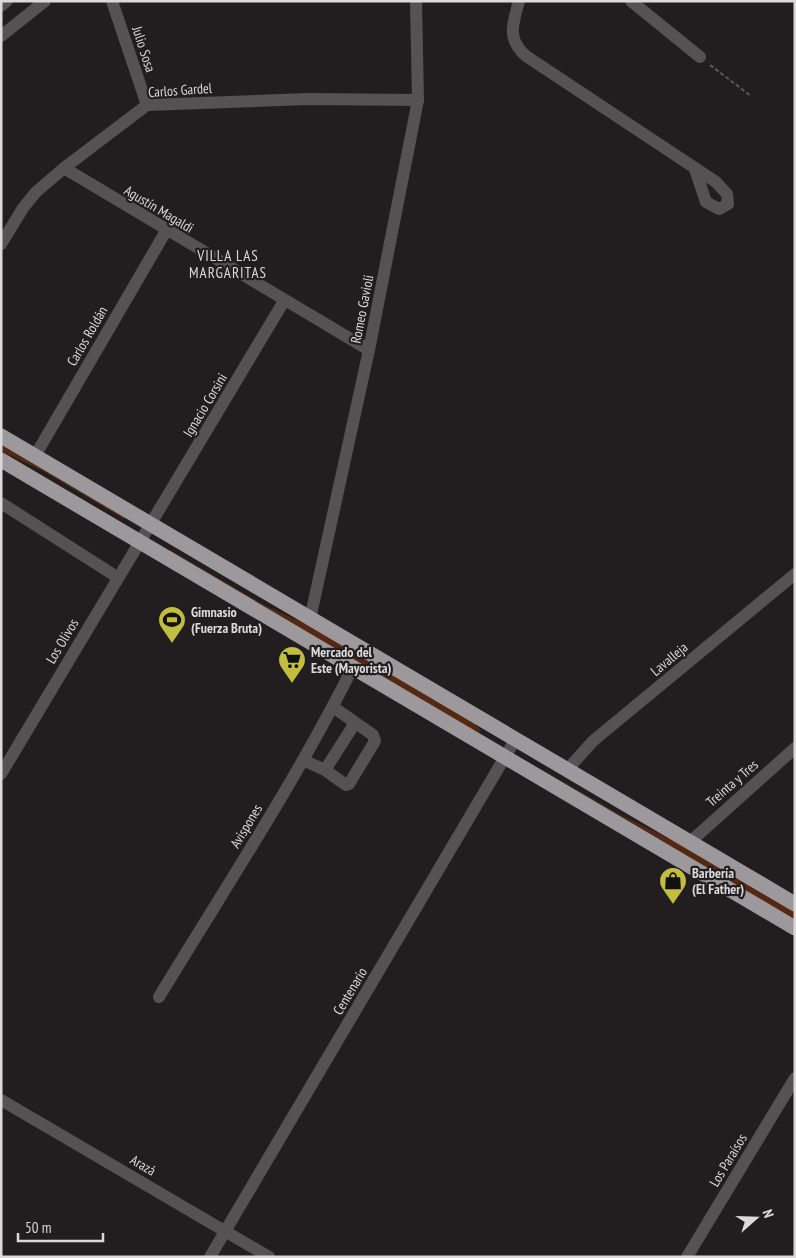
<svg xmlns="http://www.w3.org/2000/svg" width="796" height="1258" viewBox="0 0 796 1258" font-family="'PT Sans Narrow',sans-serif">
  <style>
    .grass { fill: #552813 }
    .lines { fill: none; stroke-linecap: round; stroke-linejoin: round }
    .path { stroke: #5c595a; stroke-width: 2; stroke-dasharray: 4 2.5; stroke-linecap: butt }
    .minor { stroke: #545253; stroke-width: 12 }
    .highway { stroke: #9c989b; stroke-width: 15 }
    .labels { text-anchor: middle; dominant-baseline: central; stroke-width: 4.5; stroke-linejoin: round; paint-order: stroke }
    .street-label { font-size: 14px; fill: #dcd9da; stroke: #221e1f }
    .poi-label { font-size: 14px; font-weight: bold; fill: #dcd9da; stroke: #221e1f; text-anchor: start }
    .neighbourhood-label { font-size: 15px; letter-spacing: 1px; fill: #dcd9da; stroke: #221e1f }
  </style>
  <rect width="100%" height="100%" fill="#221e1f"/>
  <g class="grass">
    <polygon points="1,444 125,517 124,519 45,472 1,451"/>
    <polygon points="170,550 264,605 310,626 474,723 481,730 480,732 471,729 169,551"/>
    <polygon points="528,761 619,814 682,845 795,912 795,920"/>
  </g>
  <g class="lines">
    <polyline class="path" points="710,65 751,96"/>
    <g class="minor">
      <polyline points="112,1 147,105"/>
      <path d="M 519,1 C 513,24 506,38 526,56 L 716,182 L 727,194 L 728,204 L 719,209 L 706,202 L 695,169"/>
      <polyline points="631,1 700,57"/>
      <polyline points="1,6 7,1"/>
      <polyline points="1,36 45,1"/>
      <polyline points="64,168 369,350"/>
      <polyline points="1,244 23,208 36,192 64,168 147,105 307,99 418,100"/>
      <polyline points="35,456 166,231"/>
      <polyline points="1,503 117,577"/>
      <polyline points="310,619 369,350 418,100 416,1"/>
      <polyline points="303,760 325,770 346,785 349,784 375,741 373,735 333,707"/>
      <polyline points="325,770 355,723"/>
      <polyline points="567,770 593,741 795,574"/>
      <polyline points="1,774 284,301"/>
      <polyline points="690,842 795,748"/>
      <path d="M 159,997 C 225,888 296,781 353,667"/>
      <polyline points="1,1100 269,1257"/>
      <polyline points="210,1257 515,740"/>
      <polyline points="687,1257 795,1078"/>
    </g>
    <g class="highway">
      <polyline points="1,436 795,904"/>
      <polyline points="1,460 795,928"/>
    </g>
  </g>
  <defs>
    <symbol id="stadium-pin" viewBox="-11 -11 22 30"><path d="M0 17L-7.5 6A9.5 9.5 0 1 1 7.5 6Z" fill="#c2bd3f" stroke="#221e1f"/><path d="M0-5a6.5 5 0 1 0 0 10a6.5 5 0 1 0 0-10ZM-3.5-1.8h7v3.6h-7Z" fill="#111"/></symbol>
    <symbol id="supermarket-pin" viewBox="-11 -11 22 30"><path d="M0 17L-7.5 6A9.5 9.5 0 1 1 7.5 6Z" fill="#c2bd3f" stroke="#221e1f"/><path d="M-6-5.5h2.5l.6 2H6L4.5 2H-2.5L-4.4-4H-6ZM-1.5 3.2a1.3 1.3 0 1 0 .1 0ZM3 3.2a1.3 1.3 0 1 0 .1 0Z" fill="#111"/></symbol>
    <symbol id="shop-pin" viewBox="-11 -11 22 30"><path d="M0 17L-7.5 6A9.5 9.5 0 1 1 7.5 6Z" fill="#c2bd3f" stroke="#221e1f"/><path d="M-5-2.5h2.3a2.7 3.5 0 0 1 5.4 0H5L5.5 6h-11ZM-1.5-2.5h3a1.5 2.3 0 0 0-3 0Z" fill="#111"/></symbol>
  </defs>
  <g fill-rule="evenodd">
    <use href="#stadium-pin" x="156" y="604" width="32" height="43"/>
    <use href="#supermarket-pin" x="276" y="644" width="32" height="43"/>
    <use href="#shop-pin" x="657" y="865" width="32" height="43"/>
  </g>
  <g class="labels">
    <g class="street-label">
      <text transform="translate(144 49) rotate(72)">Julio Sosa</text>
      <text transform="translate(180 90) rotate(-4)">Carlos Gardel</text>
      <text transform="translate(159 209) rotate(31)">Agustín Magaldi</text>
      <text transform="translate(362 309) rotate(-79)">Romeo Gavioli</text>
      <text transform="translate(87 336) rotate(-60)">Carlos Roldán</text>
      <text transform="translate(205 405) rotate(-59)">Ignacio Corsini</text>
      <text transform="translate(62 641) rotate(-59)">Los Olivos</text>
      <text transform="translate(669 659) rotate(-40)">Lavalleja</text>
      <text transform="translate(732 783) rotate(-41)">Treinta y Tres</text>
      <text transform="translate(246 826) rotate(-59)">Avispones</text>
      <text transform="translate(350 991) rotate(-59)">Centenario</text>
      <text transform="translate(728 1160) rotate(-59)">Los Paraísos</text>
      <text transform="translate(143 1165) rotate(30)">Arazá</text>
    </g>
    <g class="poi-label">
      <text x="191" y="612">Gimnasio<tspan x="191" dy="16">(Fuerza Bruta)</tspan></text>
      <text x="311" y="652">Mercado del<tspan x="311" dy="16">Este (Mayorista)</tspan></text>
      <text x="692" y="873">Barbería<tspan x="692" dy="16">(El Father)</tspan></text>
    </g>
    <g class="neighbourhood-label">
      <text x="228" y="255">VILLA LAS<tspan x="228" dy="17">MARGARITAS</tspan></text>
    </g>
  </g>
  <rect width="796" height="1258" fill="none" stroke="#dcd9da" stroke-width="5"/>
  <g transform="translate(756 1218) rotate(70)" stroke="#221e1f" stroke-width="4" paint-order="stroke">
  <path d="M0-4L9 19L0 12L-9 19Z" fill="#dcd9da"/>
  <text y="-8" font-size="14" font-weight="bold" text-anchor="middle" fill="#dcd9da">N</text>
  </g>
  <path d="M18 1233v8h85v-8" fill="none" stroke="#dcd9da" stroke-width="2.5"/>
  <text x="25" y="1233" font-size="15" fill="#dcd9da" stroke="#221e1f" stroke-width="4" paint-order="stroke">50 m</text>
</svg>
